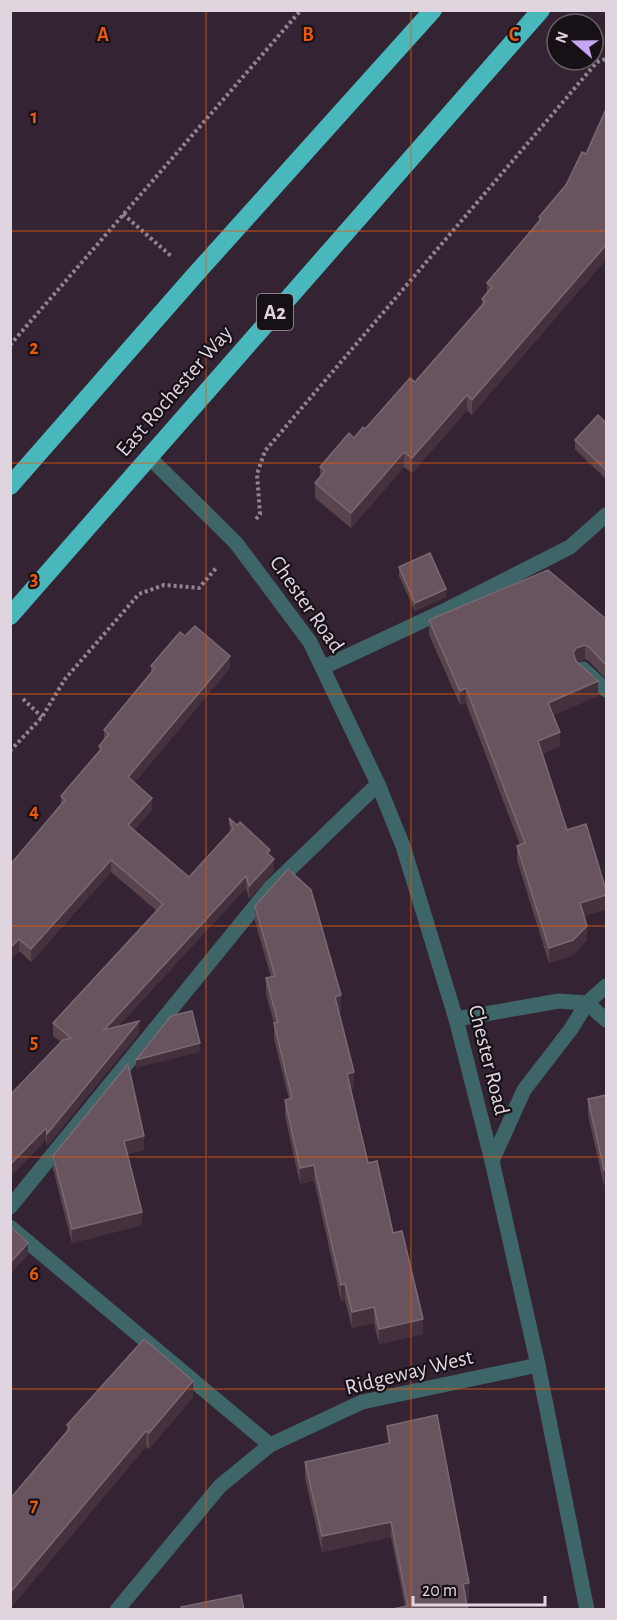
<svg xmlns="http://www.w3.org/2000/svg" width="617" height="1620" viewBox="0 0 617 1620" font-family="'Alegreya Sans',sans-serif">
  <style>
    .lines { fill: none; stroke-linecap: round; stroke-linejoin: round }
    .path { stroke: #928591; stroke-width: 4; stroke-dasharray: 3 3; stroke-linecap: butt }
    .minor { stroke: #3e6668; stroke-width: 15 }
    .highway { stroke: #48b8bd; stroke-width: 18 }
    .wall { fill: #59444e }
    .shaded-wall { fill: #44313d }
    .building { fill: #68545e; stroke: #7a6872; stroke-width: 1.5 }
    .grid { fill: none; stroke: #e8590c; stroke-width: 1.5; stroke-opacity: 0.55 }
    .labels { text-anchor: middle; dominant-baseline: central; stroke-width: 4.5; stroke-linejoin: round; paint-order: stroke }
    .shield { fill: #171017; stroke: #a49aa3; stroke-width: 1.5 }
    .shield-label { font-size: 21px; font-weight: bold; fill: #e0d5df }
    .street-label { font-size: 22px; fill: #e0d5df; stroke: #171017 }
    .grid-label { font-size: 20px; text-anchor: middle; font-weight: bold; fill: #e8590c; stroke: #171017; stroke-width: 4.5; stroke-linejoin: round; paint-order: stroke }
  </style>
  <rect width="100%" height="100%" fill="#342433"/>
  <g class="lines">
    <g class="path">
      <polyline points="123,214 171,256"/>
      <polyline points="10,345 301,10"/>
      <polyline points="256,519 260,514 257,474 265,451 597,62 606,59"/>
      <polyline points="23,699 42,717"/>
      <polyline points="10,751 42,717 65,679 139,594 164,585 199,588 217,567"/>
    </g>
    <g class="minor">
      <polyline points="148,456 236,543 310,642 378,784 403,846 456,1019 492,1161 538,1365 587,1610"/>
      <polyline points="324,667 448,609 570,547 606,515"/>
      <polyline points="583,669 606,690"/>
      <polyline points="587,1003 606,1020"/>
      <polyline points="456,1019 559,1001 587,1003"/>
      <polyline points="492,1161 524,1090 571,1029 587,1003 606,986"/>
      <polyline points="10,1207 270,888 378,784"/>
      <polyline points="10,1227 270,1445"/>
      <polyline points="117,1610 220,1486 270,1445 362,1402 538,1365"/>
    </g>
    <g class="highway">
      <polyline points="10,486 194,276 433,10"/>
      <polyline points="10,616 541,10"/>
    </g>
  </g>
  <g class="wall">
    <polygon points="566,185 472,415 467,410 412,473 404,467 351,528 315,498 315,483 320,477 320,467 365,429 415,382 482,305 482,299 487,293 487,283 539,222 539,217"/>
    <polygon points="606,423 606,479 575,449 575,440"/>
    <polygon points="399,567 446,597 415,611 399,576"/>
    <polygon points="606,619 606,679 589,661 585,659 577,662 598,696 553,715 560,746 542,754 567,830 606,890 606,909 584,916 587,940 573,955 549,963 517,860 517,846 520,845 466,703 460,705 429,635 429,620"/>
    <polygon points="151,666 230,668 134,783 152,810 134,830 189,877 230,832 229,818 270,855 274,871 249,899 246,888 118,1026 139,1033 47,1146 46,1140 10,1177 61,1042 53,1036 53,1023 157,911 111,872 31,962 19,951 10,961 10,865 61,804 61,796 99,751 99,746 104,741 104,730 151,673"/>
    <polygon points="255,906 341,1011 338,1011 354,1088 351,1089 368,1163 393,1233 423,1334 379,1344 374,1323 352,1328 345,1300 341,1301 314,1180 300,1184 285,1116 285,1100 289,1099 274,1039 274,1023 266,994 266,978 271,977 255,921"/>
    <polygon points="606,1095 606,1185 604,1185 588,1115 588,1099"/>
    <polygon points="144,1150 127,1154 142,1225 72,1243 53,1169 53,1156"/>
    <polygon points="193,1397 149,1449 146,1447 67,1431 67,1425"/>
    <polygon points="387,1426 469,1599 405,1606 391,1537 322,1552 305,1478 305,1462 388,1443"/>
  </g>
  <g class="shaded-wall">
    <polygon points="606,245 606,260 472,415 472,400"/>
    <polygon points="467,395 467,410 412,473 412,458"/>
    <polygon points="404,452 404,467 351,528 351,513"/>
    <polygon points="446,589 446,597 415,611 415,603"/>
    <polygon points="585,645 585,659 576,662 573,653 576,648"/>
    <polygon points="230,656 230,668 128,790 128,777"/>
    <polygon points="598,681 598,696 548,718 548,703"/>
    <polygon points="466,688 466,703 460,705 460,691"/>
    <polygon points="560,732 560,746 538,755 538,741"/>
    <polygon points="152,798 152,810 128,838 128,825"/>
    <polygon points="274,859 274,871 249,899 249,886"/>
    <polygon points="111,860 111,872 31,962 31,949"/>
    <polygon points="246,876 246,888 104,1042 104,1030"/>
    <polygon points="606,895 606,909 580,917 580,903"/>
    <polygon points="587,926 587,940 573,955 549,963 549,948"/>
    <polygon points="19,939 19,951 10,961 10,948"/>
    <polygon points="341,995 341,1011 335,1012 335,997"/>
    <polygon points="139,1021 139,1033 47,1146 47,1134"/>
    <polygon points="200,1043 200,1052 136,1068 136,1060"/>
    <polygon points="354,1072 354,1088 347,1089 347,1074"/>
    <polygon points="46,1128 46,1140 10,1177 10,1165"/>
    <polygon points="144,1136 144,1150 124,1155 124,1141"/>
    <polygon points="314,1165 314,1180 300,1184 300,1168"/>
    <polygon points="606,1169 606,1185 604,1185 604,1170"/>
    <polygon points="142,1212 142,1225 72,1243 72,1229"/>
    <polygon points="28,1243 28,1255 10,1275 10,1263"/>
    <polygon points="345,1284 345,1300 341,1301 341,1285"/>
    <polygon points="374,1307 374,1323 352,1328 352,1312"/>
    <polygon points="423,1319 423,1334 379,1344 379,1329"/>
    <polygon points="193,1381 193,1397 149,1449 149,1433"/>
    <polygon points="146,1431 146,1447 10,1609 10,1593"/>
    <polygon points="391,1522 391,1537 322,1552 322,1536"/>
    <polygon points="469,1583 469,1599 463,1600 463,1584"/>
  </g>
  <g class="building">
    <polygon points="606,109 606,245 472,400 467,395 412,458 404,452 351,513 315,483 325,471 320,467 349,433 354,438 363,427 365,429 410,378 415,382 485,302 482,299 492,287 487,283 541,219 539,217 566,185 582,152 586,154"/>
    <polygon points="598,415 606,423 606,470 575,440"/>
    <polygon points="430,553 446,589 415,603 399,567"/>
    <polygon points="548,570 606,619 606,665 589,647 585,645 576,648 573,653 576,661 598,681 548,703 560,732 538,741 567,830 586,824 606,890 606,895 580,903 587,926 573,940 549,948 517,846 525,843 466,688 460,691 429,620"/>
    <polygon points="195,626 230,656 128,777 152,798 128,825 189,877 233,829 229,818 237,825 240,822 270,850 267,853 274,859 249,886 246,876 104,1030 139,1021 47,1134 46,1128 10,1165 10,1095 63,1040 71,1038 53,1023 163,904 111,860 31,949 19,939 10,948 10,865 65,800 61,796 102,748 99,746 109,734 104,730 155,668 151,666 180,632 185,636"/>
    <polygon points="288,869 311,890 341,995 335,997 354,1072 347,1074 368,1163 377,1161 393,1233 402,1231 423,1319 379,1329 374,1307 352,1312 345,1284 341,1285 314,1165 300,1168 285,1100 292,1098 274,1023 278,1022 266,978 275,976 255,906"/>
    <polygon points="192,1011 200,1043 136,1060 171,1016"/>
    <polygon points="128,1064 144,1136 124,1141 142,1212 72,1229 53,1156"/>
    <polygon points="606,1095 606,1169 604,1170 588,1099"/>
    <polygon points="10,1226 28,1243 10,1263"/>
    <polygon points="144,1339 193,1381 149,1433 146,1431 10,1593 10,1499 70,1428 67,1425"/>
    <polygon points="437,1415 469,1583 463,1584 468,1610 388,1610 408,1606 391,1522 322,1536 305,1462 390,1443 387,1426"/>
    <polygon points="241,1595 244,1610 182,1610 181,1607"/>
  </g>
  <path class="grid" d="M 206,10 L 206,1610M 411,10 L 411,1610M 10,231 L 606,231M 10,463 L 606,463M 10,694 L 606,694M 10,926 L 606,926M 10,1157 L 606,1157M 10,1389 L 606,1389"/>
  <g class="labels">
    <rect class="shield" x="257" y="294" width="36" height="36" rx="4.5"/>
    <g class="shield-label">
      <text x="275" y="312">A2</text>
    </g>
    <g class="street-label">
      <text transform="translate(174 391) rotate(-49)">East Rochester Way</text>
      <text transform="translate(307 604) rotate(55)">Chester Road</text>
      <text transform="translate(489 1060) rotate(76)">Chester Road</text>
      <text transform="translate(409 1372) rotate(-14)">Ridgeway West</text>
    </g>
  </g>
  <g class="grid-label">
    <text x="103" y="41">A</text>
    <text x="308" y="41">B</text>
    <text x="514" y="41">C</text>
    <text x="34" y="123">1</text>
    <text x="34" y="354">2</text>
    <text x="34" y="585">3</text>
    <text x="34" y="817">4</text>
    <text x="34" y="1048">5</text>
    <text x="34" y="1280">6</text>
    <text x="34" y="1511">7</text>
  </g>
  <rect width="617" height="1620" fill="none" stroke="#e0d5df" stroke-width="24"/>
  <g transform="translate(575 42) rotate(290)"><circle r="28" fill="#171017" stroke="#675f67" stroke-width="1.5"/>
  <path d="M0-4.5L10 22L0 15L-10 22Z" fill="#c6a6f0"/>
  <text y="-9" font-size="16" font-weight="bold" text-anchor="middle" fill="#e0d5df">N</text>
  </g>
  <path d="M413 1596v9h132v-9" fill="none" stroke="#e0d5df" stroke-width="3"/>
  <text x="422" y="1596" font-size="18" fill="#e0d5df" stroke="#171017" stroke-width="4.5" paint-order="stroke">20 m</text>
</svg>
